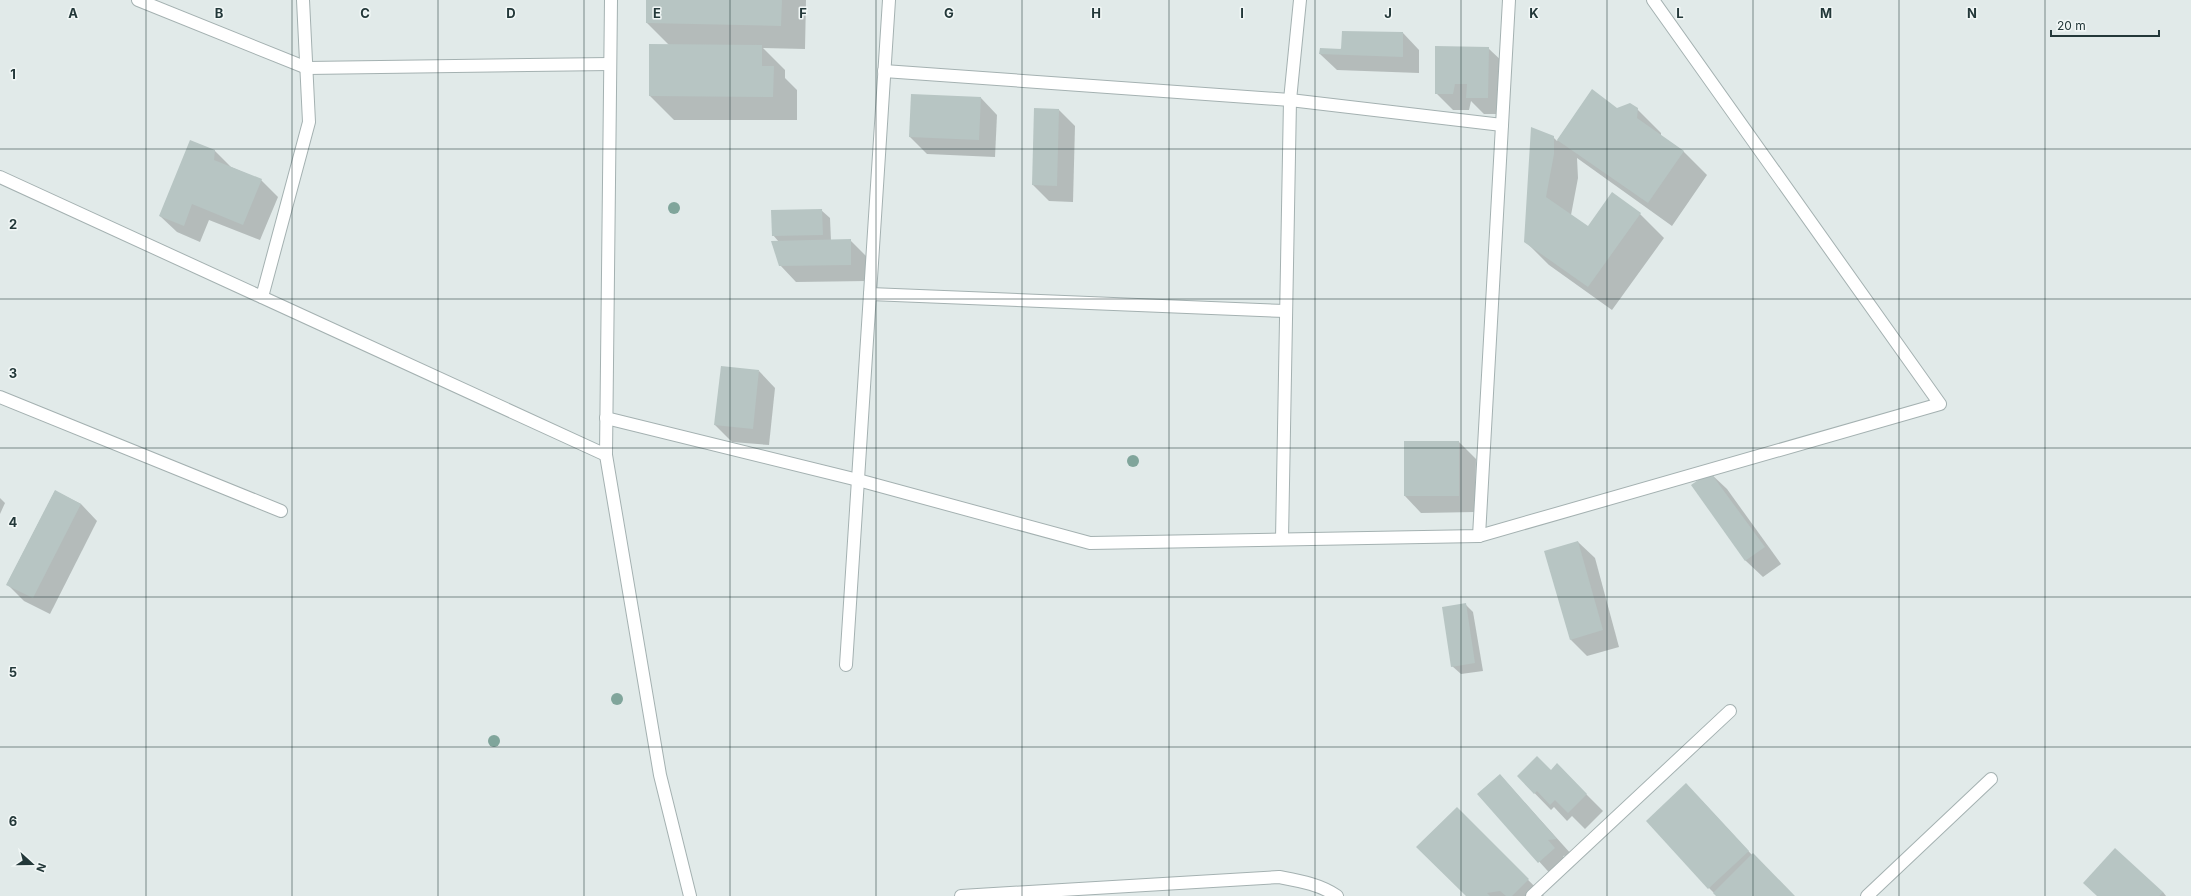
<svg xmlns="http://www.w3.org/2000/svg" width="2191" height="896" viewBox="0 0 2191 896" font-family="Inter,sans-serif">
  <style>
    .shadow { fill: #0003 }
    .building { fill: #b7c5c3 }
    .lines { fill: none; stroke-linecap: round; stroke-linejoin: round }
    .minor-casing { stroke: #a4b1b1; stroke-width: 14 }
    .minor { stroke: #fff; stroke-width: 12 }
    .tree { fill: #80a59b }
    .grid { fill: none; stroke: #233839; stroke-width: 1; stroke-opacity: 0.55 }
    .grid-label { font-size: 13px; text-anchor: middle; font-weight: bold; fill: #233839; stroke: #f1f7f6; stroke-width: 3; stroke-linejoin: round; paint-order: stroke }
  </style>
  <rect width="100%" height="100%" fill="#e1eae9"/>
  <g class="shadow">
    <polygon points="647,0 806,0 805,49 763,48 785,70 785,78 797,90 797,120 674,120 650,96 670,46 647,23"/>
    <polygon points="1403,33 1419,50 1419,73 1337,70 1320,54"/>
    <polygon points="1488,48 1505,64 1504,114 1484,114 1471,101 1469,110 1453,110 1436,93"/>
    <polygon points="1592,91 1617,109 1637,109 1661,133 1661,136 1683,151 1707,175 1672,226 1577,158 1578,178 1571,215 1588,228 1612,194 1640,214 1664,238 1612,310 1549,265 1525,241 1553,137 1557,141"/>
    <polygon points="981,98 997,115 995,157 927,154 910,137"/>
    <polygon points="1059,110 1075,126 1073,202 1049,201 1033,185"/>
    <polygon points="214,150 231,167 261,180 278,197 260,240 209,220 200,242 177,232 160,216"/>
    <polygon points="821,210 830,218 831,241 850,240 867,257 867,281 796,282 780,265 779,242 773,235"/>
    <polygon points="759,371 775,388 769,445 732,442 715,425"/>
    <polygon points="1405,442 1459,442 1476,459 1475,512 1421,513 1405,496"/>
    <polygon points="1710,473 1727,489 1781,564 1763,577 1746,561 1692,485"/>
    <polygon points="55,491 81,504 97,521 50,614 24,601 7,584"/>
    <polygon points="0,498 5,503 0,514"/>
    <polygon points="1578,542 1595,558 1619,647 1587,656 1571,640"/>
    <polygon points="1465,604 1473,612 1483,671 1461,674 1452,666"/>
    <polygon points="1557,765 1603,811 1585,829 1572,816 1567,821 1554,807 1551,810 1518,776 1551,771"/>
    <polygon points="1500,775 1572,855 1563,856 1571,865 1555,879 1478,794"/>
    <polygon points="1702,801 1752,855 1794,896 1717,896 1709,888"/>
    <polygon points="1457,808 1544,896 1467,896"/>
    <polygon points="2163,892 2166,896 2097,896"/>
  </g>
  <g class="building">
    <polygon points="646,0 782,0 781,26 646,23"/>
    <polygon points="1342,31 1403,32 1403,57 1319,54 1320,48 1341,49"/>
    <polygon points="649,44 762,45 762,66 774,66 773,97 649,96"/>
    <polygon points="1435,46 1489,47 1488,98 1466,98 1467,84 1455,84 1453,94 1435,94"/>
    <polygon points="1592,89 1617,108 1630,103 1638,108 1637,118 1684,151 1648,203 1557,140"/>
    <polygon points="911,94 981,97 979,140 909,137"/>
    <polygon points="1034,108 1059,109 1057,186 1032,185"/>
    <polygon points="1531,127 1554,136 1554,154 1546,197 1588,226 1612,192 1641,213 1588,287 1524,242"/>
    <polygon points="190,140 215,150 214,160 262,179 243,225 192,204 184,226 159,216"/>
    <polygon points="822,209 823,235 772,236 771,210"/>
    <polygon points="851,239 851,265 779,266 771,241"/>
    <polygon points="721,366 759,370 753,429 714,425"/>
    <rect x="1404" y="441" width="55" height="55"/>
    <polygon points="1710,472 1765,547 1745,561 1691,485"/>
    <polygon points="55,490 81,504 33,598 6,585"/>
    <polygon points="1578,541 1603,630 1570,640 1544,551"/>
    <polygon points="1466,603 1475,663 1451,667 1442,607"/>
    <polygon points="1537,756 1551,770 1557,763 1587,794 1568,813 1555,800 1550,805 1537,791 1534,794 1517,776"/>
    <polygon points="1500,774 1557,839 1548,840 1555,848 1538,863 1477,794"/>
    <polygon points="1686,783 1749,851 1708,889 1646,821"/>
    <polygon points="1457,807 1529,879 1512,896 1506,896 1500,891 1487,893 1490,896 1466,896 1416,847"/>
    <polygon points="2115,848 2163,892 2159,896 2097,896 2083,883"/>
    <polygon points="1753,853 1795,896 1716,896 1713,893"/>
  </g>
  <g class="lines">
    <defs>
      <g id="minor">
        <polyline points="138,0 307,68 610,64"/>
        <polyline points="611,0 606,455 660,775 690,896"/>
        <polyline points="884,71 1290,100 1502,125"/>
        <polyline points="0,177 606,455"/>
        <polyline points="870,294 1285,311"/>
        <polyline points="262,297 309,122 303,0"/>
        <polyline points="0,397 281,511"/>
        <polyline points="606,418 858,480 1090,543 1479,536 1940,404 1653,0"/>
        <polyline points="1479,536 1509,0"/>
        <polyline points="1282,539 1290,100 1300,0"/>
        <polyline points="846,665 889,0"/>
        <path d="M 961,896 L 1279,877 C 1300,881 1319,884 1337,896"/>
        <polyline points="1532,896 1730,711"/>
        <polyline points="1867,896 1991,779"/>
      </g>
    </defs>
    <use href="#minor" class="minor-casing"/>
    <use href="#minor" class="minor"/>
  </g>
  <g class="tree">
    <circle cx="674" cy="208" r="6"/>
    <circle cx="1133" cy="461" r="6"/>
    <circle cx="617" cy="699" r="6"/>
    <circle cx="494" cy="741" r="6"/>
  </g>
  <path class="grid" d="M 146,0 L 146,896M 292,0 L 292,896M 438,0 L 438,896M 584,0 L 584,896M 730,0 L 730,896M 876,0 L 876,896M 1022,0 L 1022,896M 1169,0 L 1169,896M 1315,0 L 1315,896M 1461,0 L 1461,896M 1607,0 L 1607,896M 1753,0 L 1753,896M 1899,0 L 1899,896M 2045,0 L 2045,896M 0,149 L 2191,149M 0,299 L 2191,299M 0,448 L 2191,448M 0,597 L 2191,597M 0,747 L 2191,747"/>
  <g class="grid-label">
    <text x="73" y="18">A</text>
    <text x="219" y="18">B</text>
    <text x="365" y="18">C</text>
    <text x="511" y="18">D</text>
    <text x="657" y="18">E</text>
    <text x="803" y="18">F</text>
    <text x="949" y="18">G</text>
    <text x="1096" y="18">H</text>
    <text x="1242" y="18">I</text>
    <text x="1388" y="18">J</text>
    <text x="1534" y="18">K</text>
    <text x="1680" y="18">L</text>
    <text x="1826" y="18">M</text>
    <text x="1972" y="18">N</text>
    <text x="13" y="79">1</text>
    <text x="13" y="229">2</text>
    <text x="13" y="378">3</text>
    <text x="13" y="527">4</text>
    <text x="13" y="677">5</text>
    <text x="13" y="826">6</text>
  </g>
  <g transform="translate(32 864) rotate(111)" stroke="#f1f7f6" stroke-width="3" paint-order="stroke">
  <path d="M0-3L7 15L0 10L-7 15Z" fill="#233839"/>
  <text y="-6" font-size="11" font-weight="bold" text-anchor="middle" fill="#233839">N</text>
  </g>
  <path d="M2051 30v6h108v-6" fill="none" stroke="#233839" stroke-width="2"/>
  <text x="2057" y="30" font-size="12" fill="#233839" stroke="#f1f7f6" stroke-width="3" paint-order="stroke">20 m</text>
</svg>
